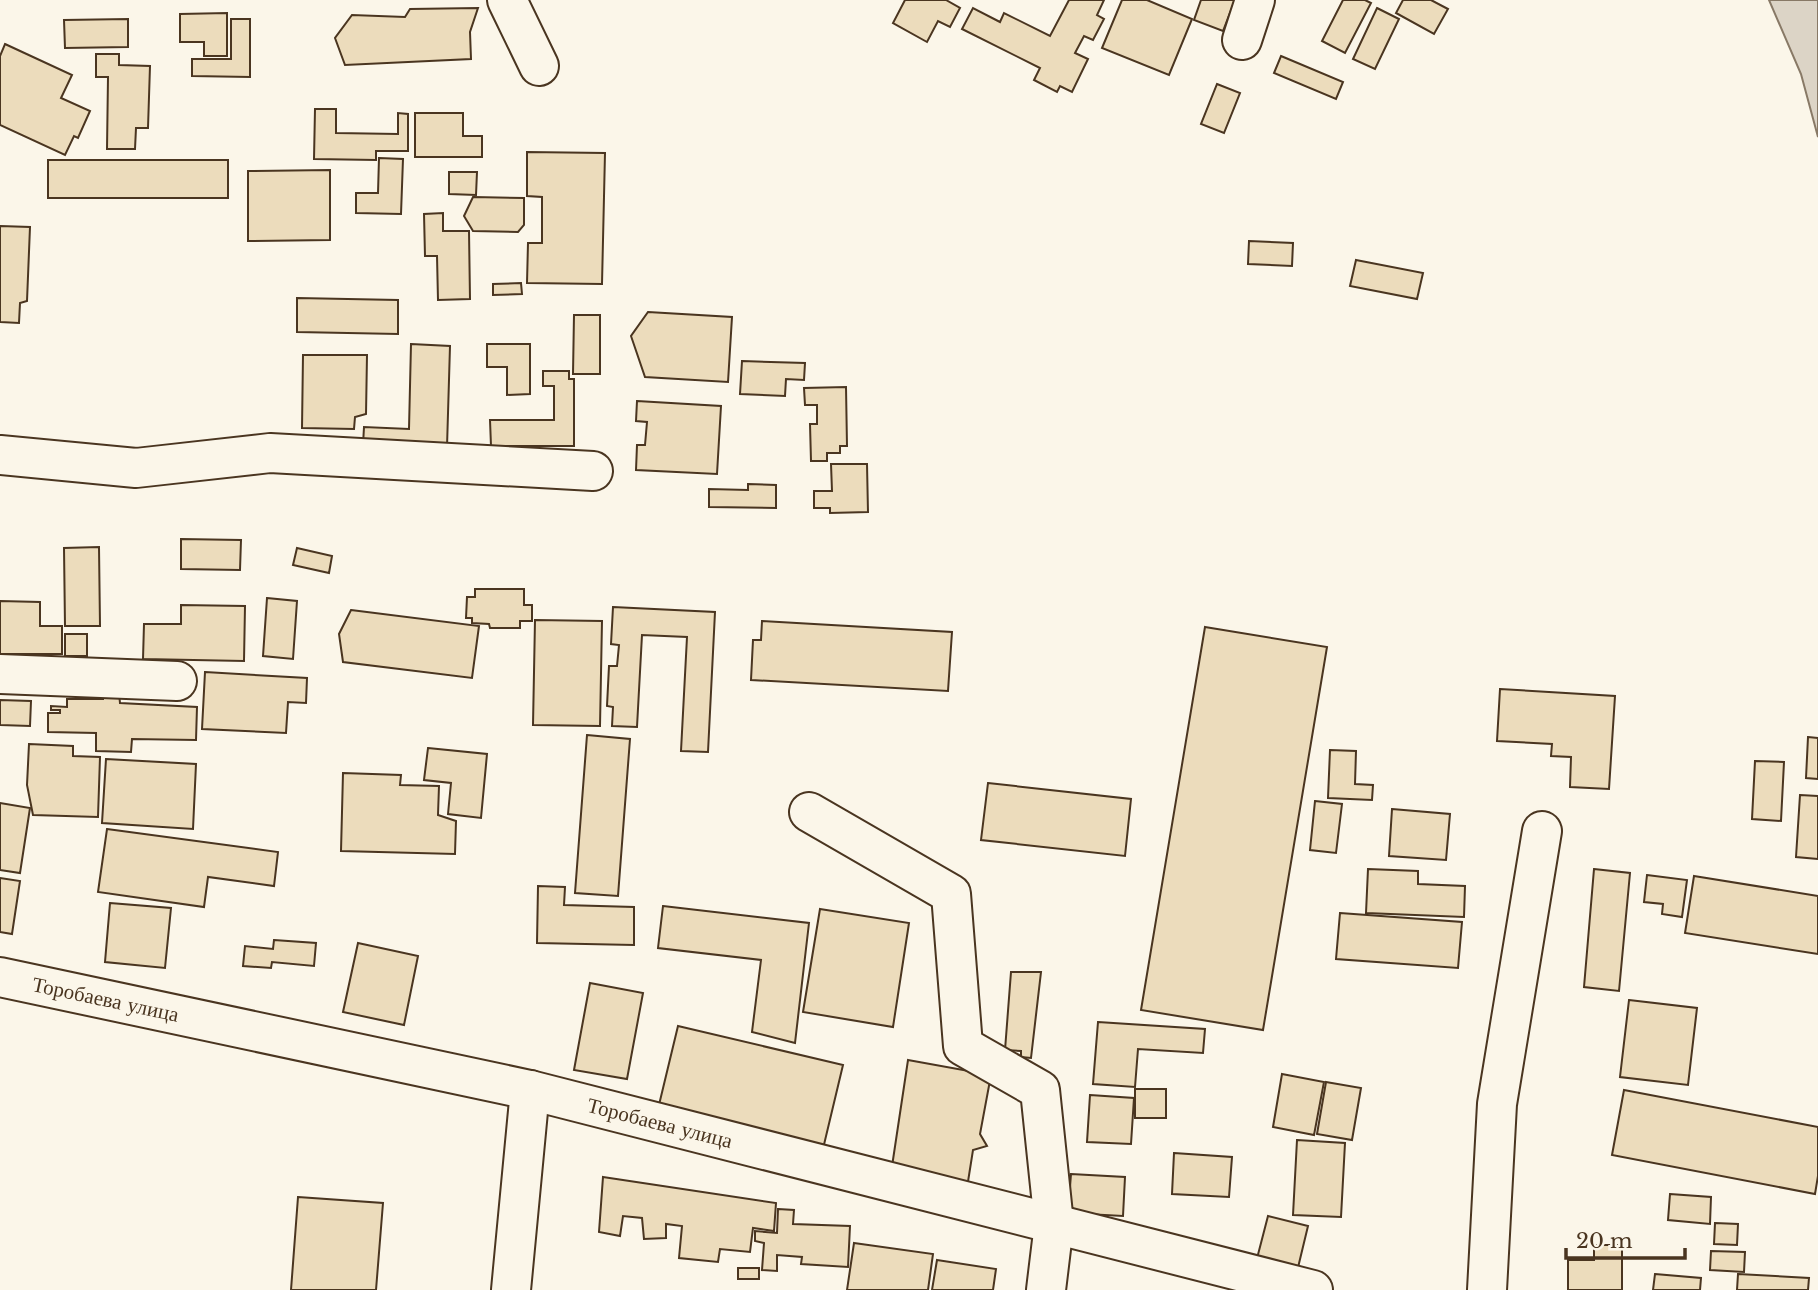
<svg xmlns="http://www.w3.org/2000/svg" width="1818" height="1290" viewBox="0 0 1818 1290" font-family="'Libre Baskerville',serif">
  <style>
    .water { fill: #dcd4c6; stroke: #887966; stroke-width: 2 }
    .building { fill: #ecdcbc; stroke: #4a3520; stroke-width: 2 }
    .lines { fill: none; stroke-linecap: round; stroke-linejoin: round }
    .minor-casing { stroke: #4a3520; stroke-width: 42 }
    .minor { stroke: #fbf6e9; stroke-width: 38 }
    .labels { text-anchor: middle; dominant-baseline: central; stroke-width: 5; stroke-linejoin: round; paint-order: stroke }
    .street-label { font-size: 21px; fill: #4a3520; stroke: #fbf6e9 }
  </style>
  <rect width="100%" height="100%" fill="#fbf6e9"/>
  <polygon class="water" points="1769,0 1818,0 1818,137 1801,74"/>
  <g class="building">
    <polygon points="905,0 946,0 960,8 950,27 938,21 927,42 893,23"/>
    <polygon points="1069,0 1104,0 1097,15 1104,19 1093,40 1084,36 1075,53 1088,59 1072,92 1060,86 1057,92 1034,80 1040,68 962,29 973,8 1000,22 1004,13 1050,36"/>
    <polygon points="1122,0 1147,0 1192,19 1169,75 1102,48"/>
    <polygon points="1201,0 1235,0 1223,31 1194,20"/>
    <polygon points="1343,0 1365,0 1371,3 1345,53 1322,41"/>
    <polygon points="1403,0 1431,0 1448,9 1434,34 1396,13"/>
    <polygon points="478,8 470,32 471,59 345,65 335,38 352,15 405,17 410,9"/>
    <polygon points="1377,8 1399,19 1375,69 1353,59"/>
    <polygon points="227,13 227,56 204,56 204,42 180,42 180,14"/>
    <polygon points="128,19 128,47 65,48 64,20"/>
    <polygon points="231,19 250,19 250,77 192,76 192,59 231,59"/>
    <polygon points="5,44 72,75 61,98 90,111 78,138 74,136 65,155 0,125 0,56"/>
    <polygon points="96,54 119,54 119,65 150,66 148,128 136,128 135,149 107,149 108,77 96,77"/>
    <polygon points="1281,56 1343,82 1336,99 1274,73"/>
    <polygon points="1217,84 1240,93 1224,133 1201,124"/>
    <polygon points="315,109 336,109 336,133 398,134 398,113 408,114 408,151 376,151 376,160 314,159"/>
    <polygon points="415,113 463,113 463,136 482,136 482,157 415,157"/>
    <polygon points="527,152 605,153 602,284 527,283 528,243 542,243 542,197 527,196"/>
    <polygon points="379,158 403,159 401,214 356,213 356,193 378,193"/>
    <rect x="48" y="160" width="180" height="38"/>
    <polygon points="330,170 330,240 248,241 248,171"/>
    <polygon points="449,172 477,172 476,195 449,194"/>
    <polygon points="473,197 524,198 524,225 518,232 473,231 464,216"/>
    <polygon points="443,213 443,231 469,231 470,299 438,300 437,256 425,256 424,214"/>
    <polygon points="0,226 30,227 27,301 20,303 19,323 0,322"/>
    <polygon points="1249,241 1293,243 1292,266 1248,264"/>
    <polygon points="1356,260 1423,273 1417,299 1350,286"/>
    <polygon points="521,283 522,294 493,295 493,284"/>
    <polygon points="297,298 398,300 398,334 297,332"/>
    <polygon points="648,312 732,317 728,382 645,377 631,336"/>
    <polygon points="574,315 600,315 600,374 573,374"/>
    <polygon points="411,344 450,346 447,447 363,445 364,427 409,429"/>
    <polygon points="487,344 530,344 530,394 507,395 507,367 487,367"/>
    <polygon points="303,355 367,355 366,414 355,417 354,429 302,428"/>
    <polygon points="742,361 805,363 804,380 786,379 785,396 740,394"/>
    <polygon points="543,371 569,371 569,379 574,379 574,446 491,446 490,420 554,420 554,386 543,386"/>
    <polygon points="846,387 847,446 840,446 840,453 827,453 827,461 811,461 810,424 817,424 817,405 805,405 804,388"/>
    <polygon points="637,401 721,406 717,474 636,470 637,445 645,445 647,422 636,421"/>
    <polygon points="831,464 867,464 868,512 830,513 830,508 814,508 814,491 832,491"/>
    <polygon points="748,484 776,485 776,508 709,507 709,489 748,490"/>
    <polygon points="181,539 241,540 240,570 181,569"/>
    <polygon points="99,547 100,626 65,626 64,548"/>
    <polygon points="297,548 332,556 329,573 293,565"/>
    <polygon points="475,589 524,589 524,605 532,605 532,621 520,621 520,628 490,628 489,624 472,623 472,618 466,618 467,597 475,597"/>
    <polygon points="267,598 297,601 293,659 263,656"/>
    <polygon points="0,601 40,602 40,626 62,626 62,654 0,654"/>
    <polygon points="181,605 245,606 244,661 143,659 144,624 181,624"/>
    <polygon points="613,607 715,612 708,752 681,751 687,637 642,635 637,727 612,726 613,707 607,706 609,666 617,666 619,645 611,644"/>
    <polygon points="351,610 479,626 472,678 343,662 339,634"/>
    <polygon points="535,620 602,621 600,726 533,725"/>
    <polygon points="762,621 952,632 948,691 751,680 753,640 761,640"/>
    <polygon points="1205,627 1327,647 1263,1030 1141,1010"/>
    <rect x="65" y="634" width="22" height="22"/>
    <polygon points="205,672 307,678 306,703 288,702 286,733 202,729"/>
    <polygon points="1500,689 1615,696 1609,789 1570,787 1571,757 1551,756 1552,744 1497,741"/>
    <polygon points="103,693 119,693 120,703 197,707 196,740 132,739 131,752 96,751 96,733 48,732 48,713 60,713 60,710 51,710 51,706 67,707 67,699 103,699"/>
    <polygon points="0,700 31,701 30,726 0,725"/>
    <polygon points="587,735 630,739 618,896 575,893"/>
    <polygon points="1808,737 1818,738 1818,779 1806,778"/>
    <polygon points="29,744 73,746 73,756 100,757 98,817 33,815 27,785"/>
    <polygon points="428,748 487,754 481,818 448,814 451,783 424,780"/>
    <polygon points="1330,750 1356,751 1355,784 1373,785 1372,800 1328,798"/>
    <polygon points="106,759 196,764 193,829 102,823"/>
    <polygon points="1755,761 1784,762 1781,821 1752,819"/>
    <polygon points="343,773 401,775 400,785 439,786 438,815 456,821 455,854 341,851"/>
    <polygon points="988,783 1131,799 1125,856 981,840"/>
    <polygon points="1800,795 1818,796 1818,859 1796,857"/>
    <polygon points="1315,801 1342,804 1336,853 1310,850"/>
    <polygon points="0,803 30,808 20,873 0,870"/>
    <polygon points="1392,809 1450,814 1446,860 1389,856"/>
    <polygon points="107,829 278,852 274,886 208,877 204,907 98,892"/>
    <polygon points="1368,869 1418,871 1418,884 1465,886 1464,917 1366,913"/>
    <polygon points="1594,869 1630,873 1619,991 1584,987"/>
    <polygon points="1647,875 1687,880 1682,917 1662,914 1663,904 1644,902"/>
    <polygon points="1694,876 1818,896 1818,954 1685,933"/>
    <polygon points="0,878 20,881 12,934 0,932"/>
    <polygon points="538,886 565,887 564,905 634,907 634,945 537,943"/>
    <polygon points="110,903 171,908 165,968 105,962"/>
    <polygon points="663,906 809,923 795,1043 752,1032 761,960 658,948"/>
    <polygon points="820,909 909,923 893,1027 803,1012"/>
    <polygon points="1340,913 1462,922 1458,968 1336,959"/>
    <polygon points="274,940 316,943 314,966 272,962 271,968 243,966 245,946 273,949"/>
    <polygon points="358,943 418,956 404,1025 343,1012"/>
    <polygon points="1011,972 1041,972 1031,1058 1021,1057 1021,1051 1005,1050"/>
    <polygon points="590,983 643,993 627,1079 574,1070"/>
    <polygon points="1629,1000 1697,1008 1688,1085 1620,1077"/>
    <polygon points="1098,1022 1205,1029 1203,1053 1138,1049 1135,1087 1093,1084"/>
    <polygon points="678,1026 843,1065 822,1153 658,1109"/>
    <polygon points="908,1060 991,1075 980,1134 987,1146 973,1150 967,1188 891,1173"/>
    <polygon points="1282,1074 1324,1082 1314,1135 1273,1127"/>
    <polygon points="1326,1082 1361,1088 1352,1140 1317,1134"/>
    <rect x="1135" y="1089" width="31" height="29"/>
    <polygon points="1624,1090 1818,1127 1818,1176 1815,1194 1612,1155"/>
    <polygon points="1090,1095 1134,1098 1131,1144 1087,1142"/>
    <polygon points="1297,1140 1345,1143 1341,1217 1293,1215"/>
    <polygon points="1174,1153 1232,1157 1229,1197 1172,1194"/>
    <polygon points="1071,1174 1125,1177 1123,1216 1068,1213"/>
    <polygon points="603,1177 776,1203 774,1231 753,1228 750,1252 720,1249 718,1262 679,1258 682,1226 666,1224 666,1238 644,1239 642,1218 623,1216 620,1236 599,1232"/>
    <polygon points="1670,1194 1711,1197 1710,1224 1668,1220"/>
    <polygon points="298,1197 383,1203 376,1290 291,1290"/>
    <polygon points="778,1209 794,1210 793,1224 850,1226 848,1267 801,1264 802,1257 777,1255 777,1271 762,1270 764,1243 755,1241 755,1231 777,1233"/>
    <polygon points="1268,1216 1308,1226 1295,1280 1254,1270"/>
    <polygon points="1715,1223 1738,1224 1737,1245 1714,1244"/>
    <polygon points="854,1243 933,1254 928,1290 847,1290"/>
    <polygon points="1594,1245 1622,1245 1622,1290 1568,1290 1568,1260 1594,1260"/>
    <polygon points="1711,1251 1745,1252 1744,1272 1710,1270"/>
    <polygon points="937,1260 996,1269 993,1290 932,1290"/>
    <rect x="738" y="1268" width="21" height="11"/>
    <polygon points="1655,1274 1701,1278 1700,1290 1653,1290"/>
    <polygon points="1738,1274 1809,1278 1808,1290 1737,1290"/>
  </g>
  <g class="lines">
    <defs>
      <g id="minor">
        <polyline points="507,0 539,66"/>
        <polyline points="1242,40 1255,0"/>
        <polyline points="0,455 136,468 270,453 593,471"/>
        <polyline points="0,674 177,681"/>
        <polyline points="809,812 951,894 963,1046 1040,1090 1054,1224 1046,1290"/>
        <path id="s1" d="M 0,977 L 530,1090 L 1313,1290"/>
        <polyline points="511,1290 530,1090"/>
        <polyline points="1487,1290 1497,1104 1542,831"/>
      </g>
    </defs>
    <use href="#minor" class="minor-casing"/>
    <use href="#minor" class="minor"/>
  </g>
  <g class="labels">
    <g class="street-label">
      <text stroke="none"><textPath href="#s1" startOffset="108">Торобаева улица</textPath></text>
      <text stroke="none"><textPath href="#s1" startOffset="676">Торобаева улица</textPath></text>
    </g>
  </g>
  <path d="M1566 1248v10h119v-10" fill="none" stroke="#4a3520" stroke-width="3.5"/>
  <text x="1576" y="1248" font-size="21" fill="#4a3520" stroke="#fbf6e9" stroke-width="5" paint-order="stroke">20 m</text>
</svg>
